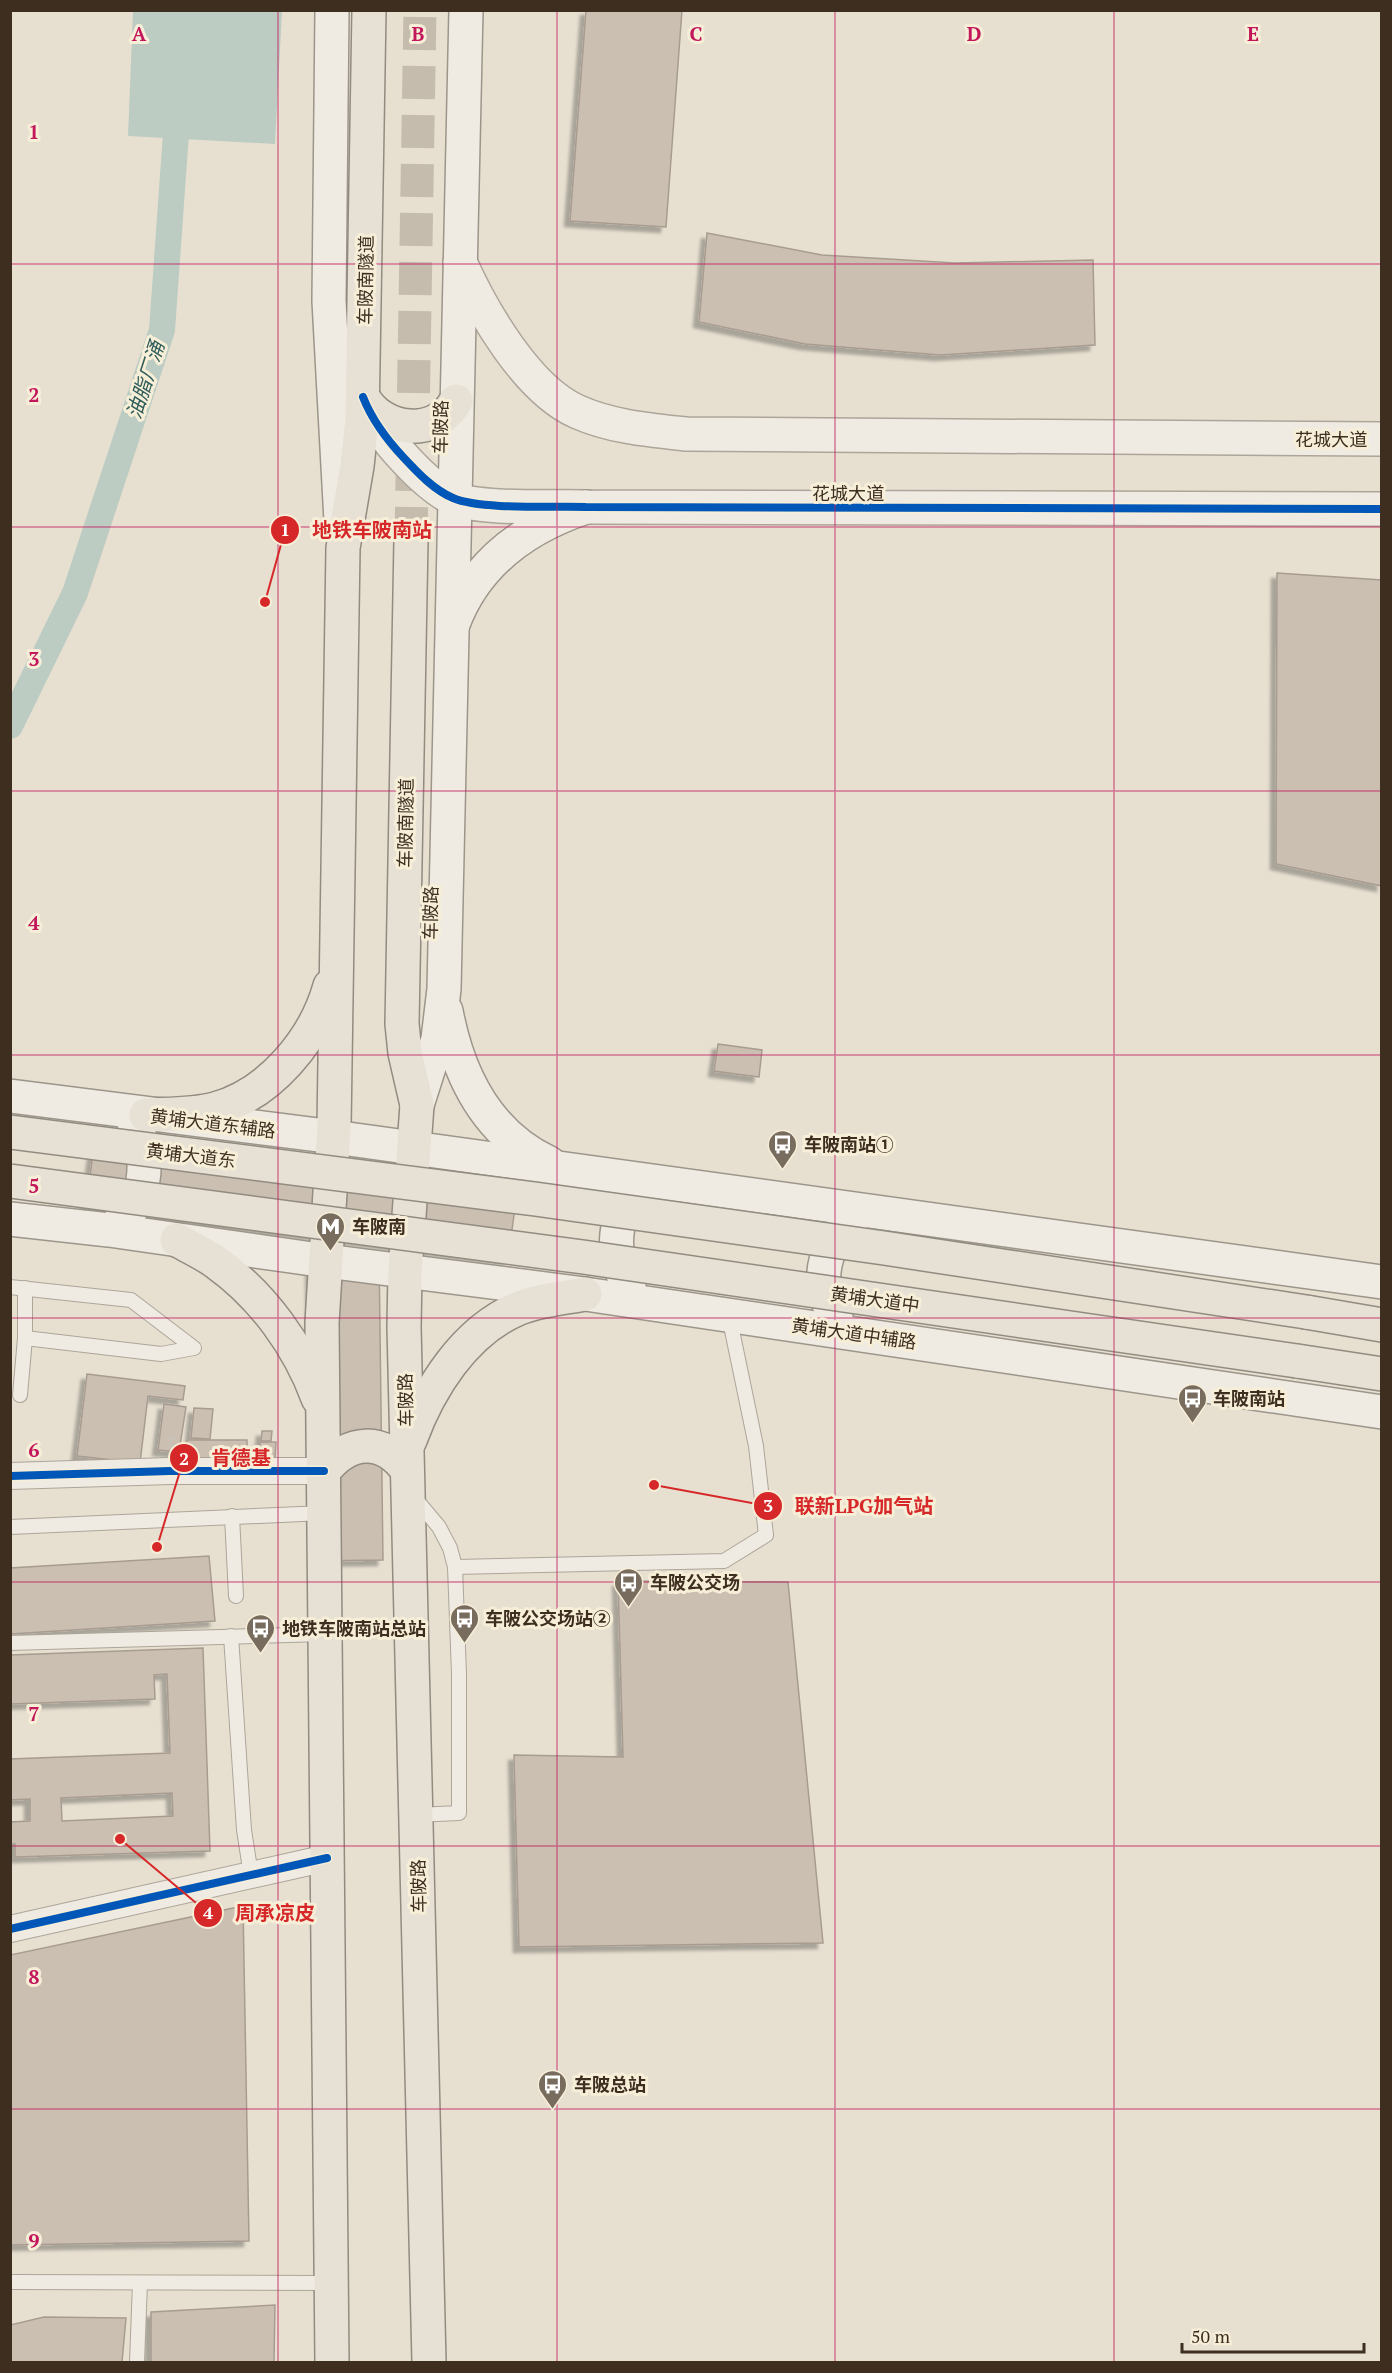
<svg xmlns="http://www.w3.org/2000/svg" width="1392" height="2373" viewBox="0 0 1392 2373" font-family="'PT Serif','Noto Sans SC',serif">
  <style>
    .water { fill: #bcccc2 }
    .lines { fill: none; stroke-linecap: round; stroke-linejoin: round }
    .canal { stroke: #bcccc2; stroke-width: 26 }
    .building { fill: #cbbfb2; stroke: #a89c90; stroke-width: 1.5; fill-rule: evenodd; filter: url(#shadow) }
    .primary-tunnel { stroke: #c5bcae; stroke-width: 33; stroke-dasharray: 33 16; stroke-linecap: butt }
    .service-casing { stroke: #ada599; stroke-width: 16 }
    .minor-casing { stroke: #ada599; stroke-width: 28 }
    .tertiary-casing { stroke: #ada599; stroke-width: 36 }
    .secondary-casing { stroke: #9c958a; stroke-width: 36 }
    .primary-casing { stroke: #928b80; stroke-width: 36 }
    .path { stroke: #c8c2b9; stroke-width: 4; stroke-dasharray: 4.5 3; stroke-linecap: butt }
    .service { stroke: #efebe3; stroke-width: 14 }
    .minor { stroke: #efebe3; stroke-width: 26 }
    .tertiary { stroke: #efebe3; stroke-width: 33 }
    .secondary { stroke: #efebe3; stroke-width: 33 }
    .primary { stroke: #e6e1d4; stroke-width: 33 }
    .primary-bridge-casing { stroke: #928b80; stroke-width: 36; stroke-linecap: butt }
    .primary-bridge { stroke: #e6e1d4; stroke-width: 33 }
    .cycleway-casing { stroke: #f7eed8; stroke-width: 11 }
    .cycleway { stroke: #0057b8; stroke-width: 8 }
    .grid { fill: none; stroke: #c2185b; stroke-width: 1.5; stroke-opacity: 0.55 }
    .labels { text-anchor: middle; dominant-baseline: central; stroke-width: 6; stroke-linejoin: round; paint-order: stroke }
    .street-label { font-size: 18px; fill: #3d2e20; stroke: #f7eed8 }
    .poi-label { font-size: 18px; font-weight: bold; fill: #3d2e20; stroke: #f7eed8; text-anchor: start }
    .water-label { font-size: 20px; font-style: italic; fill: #2f5d5a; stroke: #f7eed8 }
    .grid-label { font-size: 20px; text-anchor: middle; font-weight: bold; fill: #c2185b; stroke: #f7eed8; stroke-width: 6; stroke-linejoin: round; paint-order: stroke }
    .leader { fill: none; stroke: #d62828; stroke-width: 2 }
    .callout-dot { fill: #d62828; stroke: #f7eed8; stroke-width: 2 }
    .mark-label { font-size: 18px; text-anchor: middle; font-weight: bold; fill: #fff }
    .callout-label { font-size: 20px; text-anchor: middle; font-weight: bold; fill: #d62828; stroke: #f7eed8; stroke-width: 6; stroke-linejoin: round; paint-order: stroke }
  </style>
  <defs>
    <filter id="shadow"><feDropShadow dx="-5.5" dy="5.5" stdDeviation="1.5" flood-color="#0004"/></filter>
  </defs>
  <rect width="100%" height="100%" fill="#e7e0d1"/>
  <polygon class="water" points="133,11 282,11 275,144 128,136"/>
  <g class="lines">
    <polyline class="canal" points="10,726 75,593 162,330 178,105"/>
  </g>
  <g class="building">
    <polygon points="586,10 682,10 666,227 570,221"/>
    <polygon points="707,233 822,255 955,263 1093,260 1095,345 940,355 805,344 699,322"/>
    <polygon points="1277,573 1382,580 1382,886 1276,864"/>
    <polygon points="718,1044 762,1050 759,1077 714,1071"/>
    <polygon points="95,1139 517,1193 508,1259 86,1205"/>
    <polygon points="379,1253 383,1560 315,1561 311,1254"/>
    <polygon points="87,1374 185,1386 183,1400 148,1396 140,1463 77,1456"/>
    <polygon points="164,1404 186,1407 179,1452 158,1450"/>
    <polygon points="194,1408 213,1409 210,1439 191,1438"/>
    <polygon points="262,1431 272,1431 271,1441 261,1441"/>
    <rect x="187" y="1440" width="60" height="19"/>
    <polygon points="260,1442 276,1442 275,1460 259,1459"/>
    <polygon points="209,1556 215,1621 10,1634 10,1568"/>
    <polygon points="618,1581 788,1582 823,1943 519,1947 514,1755 623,1757"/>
    <path d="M 203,1648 L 210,1851 L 15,1857 L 15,1844 L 10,1844 L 10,1822 L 30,1821 L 30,1799 L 10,1800 L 10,1759 L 170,1753 L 167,1674 L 154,1675 L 155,1699 L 10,1704 L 10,1655 ZM 172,1793 L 173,1816 L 62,1821 L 61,1798 Z"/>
    <polygon points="243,1906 249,2241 10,2245 10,1955"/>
    <polygon points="275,2305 274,2362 151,2362 151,2312"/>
    <polygon points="44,2317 126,2318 122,2362 10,2362 10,2325"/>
  </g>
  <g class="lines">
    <polyline class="primary-tunnel" points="411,540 420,10"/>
    <defs>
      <g id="service">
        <polyline points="10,1287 131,1300 194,1348 161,1354 25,1338 20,1395"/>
        <polyline points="25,1338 25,1288"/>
        <polyline points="413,1496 439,1527 450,1548 455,1567 459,1674 459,1813 416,1815"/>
        <polyline points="232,1516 236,1596"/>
        <polyline points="10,1527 324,1513"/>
        <polyline points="455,1567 724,1561 766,1535 756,1446 729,1316"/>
        <polyline points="231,1636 244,1830 251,1875"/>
        <polyline points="10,1643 325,1634"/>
        <polyline points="10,2282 331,2283"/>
        <polyline points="137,2362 140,2283"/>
      </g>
      <g id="minor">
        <polyline points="10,1476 170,1471 324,1471"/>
        <polyline points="10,1929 327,1858"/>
      </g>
      <g id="tertiary">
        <path d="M 460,262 C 482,311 527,390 578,412 C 612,427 649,430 686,434 L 1382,439"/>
        <path d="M 364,399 C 373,422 389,442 406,460 C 419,474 434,489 452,498 C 479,510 554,506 586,507 L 1382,509"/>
      </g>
      <g id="secondary">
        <polyline points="332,10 329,301 341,521"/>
        <path d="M 453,624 C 476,562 526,527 586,507"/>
        <path d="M 446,1011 C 458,1075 487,1134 549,1163"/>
        <polyline points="10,1096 334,1137 1382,1282"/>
        <polyline points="417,1105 438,1039 444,989 466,10"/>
        <polyline points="10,1219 109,1230 326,1261 585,1294 1382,1412"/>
        <path d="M 121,1219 C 127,1214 133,1208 137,1201 C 147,1178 147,1146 134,1123"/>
        <path d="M 629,1286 C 611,1257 610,1210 643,1190"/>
        <path d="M 836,1317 C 814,1284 823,1245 852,1221"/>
      </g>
      <g id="primary">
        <path d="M 363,397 C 382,432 436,438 456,401"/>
        <polyline points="411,540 402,1024 405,1053 417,1105 405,1271 404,1327 429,2362"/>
        <path d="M 146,1115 C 169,1114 193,1115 215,1109 C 270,1094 315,1040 330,986"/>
        <path d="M 177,1240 C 190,1247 205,1254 217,1263 C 263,1296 299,1346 318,1398"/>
        <polyline points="1306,1312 1382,1325"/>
        <polyline points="1297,1361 1382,1374"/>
        <path d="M 410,1440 C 429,1388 464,1332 517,1309 C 538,1300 563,1298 585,1294"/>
        <path d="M 324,1471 C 349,1439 383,1437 407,1470"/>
        <polyline points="332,2362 322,1323 334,1127 343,548 357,466 362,420 369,10"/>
      </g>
    </defs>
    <use href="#service" class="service-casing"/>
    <use href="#minor" class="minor-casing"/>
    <use href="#tertiary" class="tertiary-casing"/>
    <use href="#secondary" class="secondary-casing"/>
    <use href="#primary" class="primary-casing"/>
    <polyline class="path" points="170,1448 172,1437"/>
    <use href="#service" class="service"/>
    <use href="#minor" class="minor"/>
    <use href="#tertiary" class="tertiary"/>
    <use href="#secondary" class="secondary"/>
    <use href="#primary" class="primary"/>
    <defs>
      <g id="primary-bridge">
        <polyline points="10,1132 535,1199 884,1248 1306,1312"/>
        <polyline points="10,1181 583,1257 1297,1361"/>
      </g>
    </defs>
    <use href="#primary-bridge" class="primary-bridge-casing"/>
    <use href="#primary-bridge" class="primary-bridge"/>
    <defs>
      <g id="cycleway">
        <path d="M 363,397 C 372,420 387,440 404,458 C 418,473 434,490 453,498 C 481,510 553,506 586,507 L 1382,509"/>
        <polyline points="10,1476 170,1471 324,1471"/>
        <polyline points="10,1929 327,1858"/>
      </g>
    </defs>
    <use href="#cycleway" class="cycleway-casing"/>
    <use href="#cycleway" class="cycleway"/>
  </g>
  <path class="grid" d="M 278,10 L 278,2362M 557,10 L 557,2362M 835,10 L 835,2362M 1114,10 L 1114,2362M 10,264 L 1382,264M 10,527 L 1382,527M 10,791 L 1382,791M 10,1055 L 1382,1055M 10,1318 L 1382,1318M 10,1582 L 1382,1582M 10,1846 L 1382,1846M 10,2109 L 1382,2109"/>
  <defs>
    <symbol id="bus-pin" viewBox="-11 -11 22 30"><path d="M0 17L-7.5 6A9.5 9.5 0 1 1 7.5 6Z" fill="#786c5e" stroke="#f7eed8"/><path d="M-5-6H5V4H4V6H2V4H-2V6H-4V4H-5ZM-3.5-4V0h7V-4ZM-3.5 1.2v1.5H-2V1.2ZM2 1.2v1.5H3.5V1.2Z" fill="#fff"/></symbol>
    <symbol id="metro-pin" viewBox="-11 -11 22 30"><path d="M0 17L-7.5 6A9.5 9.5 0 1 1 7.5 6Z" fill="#786c5e" stroke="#f7eed8"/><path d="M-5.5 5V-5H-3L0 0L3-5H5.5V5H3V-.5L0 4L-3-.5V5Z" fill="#fff"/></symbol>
  </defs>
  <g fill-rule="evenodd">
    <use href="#bus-pin" x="766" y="1128" width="33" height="45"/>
    <use href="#metro-pin" x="314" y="1210" width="33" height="45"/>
    <use href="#bus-pin" x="1176" y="1382" width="33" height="45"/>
    <use href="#bus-pin" x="612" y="1566" width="33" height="45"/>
    <use href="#bus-pin" x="448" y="1602" width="33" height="45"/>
    <use href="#bus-pin" x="244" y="1612" width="33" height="45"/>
    <use href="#bus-pin" x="536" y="2068" width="33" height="45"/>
  </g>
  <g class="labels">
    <g class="street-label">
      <text transform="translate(365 280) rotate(-89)">车陂南隧道</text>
      <text transform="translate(440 427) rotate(-89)">车陂路</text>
      <text x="1331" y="439">花城大道</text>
      <text x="848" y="493">花城大道</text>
      <text transform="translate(405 823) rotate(-89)">车陂南隧道</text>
      <text transform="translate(430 913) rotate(-89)">车陂路</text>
      <text transform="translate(213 1123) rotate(7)">黄埔大道东辅路</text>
      <text transform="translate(191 1155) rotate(7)">黄埔大道东</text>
      <text transform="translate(875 1299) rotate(8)">黄埔大道中</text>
      <text transform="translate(854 1333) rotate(8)">黄埔大道中辅路</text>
      <text transform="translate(405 1400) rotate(-91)">车陂路</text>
      <text transform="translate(418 1886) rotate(-91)">车陂路</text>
    </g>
    <g class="poi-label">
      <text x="804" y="1144">车陂南站①</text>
      <text x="352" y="1226">车陂南</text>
      <text x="1213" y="1398">车陂南站</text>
      <text x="650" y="1582">车陂公交场</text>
      <text x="485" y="1618">车陂公交场站②</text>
      <text x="282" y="1628">地铁车陂南站总站</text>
      <text x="574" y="2084">车陂总站</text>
    </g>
    <g class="water-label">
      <text transform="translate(145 380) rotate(-72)">油脂厂涌</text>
    </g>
  </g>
  <g class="grid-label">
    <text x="139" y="41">A</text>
    <text x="418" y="41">B</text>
    <text x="696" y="41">C</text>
    <text x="974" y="41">D</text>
    <text x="1253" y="41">E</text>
    <text x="34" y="139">1</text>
    <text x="34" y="402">2</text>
    <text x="34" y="666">3</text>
    <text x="34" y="930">4</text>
    <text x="34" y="1193">5</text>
    <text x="34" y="1457">6</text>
    <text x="34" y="1721">7</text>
    <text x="34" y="1984">8</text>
    <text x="34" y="2248">9</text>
  </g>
  <path class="leader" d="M265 602L285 530M157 1547L184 1458M654 1485L768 1506M120 1839L208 1913"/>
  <g class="callout-dot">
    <circle cx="265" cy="602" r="6"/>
    <circle cx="157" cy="1547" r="6"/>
    <circle cx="654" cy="1485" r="6"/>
    <circle cx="120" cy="1839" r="6"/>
    <circle cx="285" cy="530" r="15"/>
    <circle cx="184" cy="1458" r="15"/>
    <circle cx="768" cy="1506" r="15"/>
    <circle cx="208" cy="1913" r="15"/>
  </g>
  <g class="mark-label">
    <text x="285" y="536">1</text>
    <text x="184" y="1465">2</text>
    <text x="768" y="1512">3</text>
    <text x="208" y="1919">4</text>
  </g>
  <g class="callout-label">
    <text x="372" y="537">地铁车陂南站</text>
    <text x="241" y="1465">肯德基</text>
    <text x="864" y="1513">联新LPG加气站</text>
    <text x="275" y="1920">周承凉皮</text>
  </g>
  <rect width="1392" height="2373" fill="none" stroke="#3d2e20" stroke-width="24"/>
  <path d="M1182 2343v9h182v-9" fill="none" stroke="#3d2e20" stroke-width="3"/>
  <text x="1191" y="2343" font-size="18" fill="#3d2e20" stroke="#f7eed8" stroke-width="4.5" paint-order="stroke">50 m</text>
</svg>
